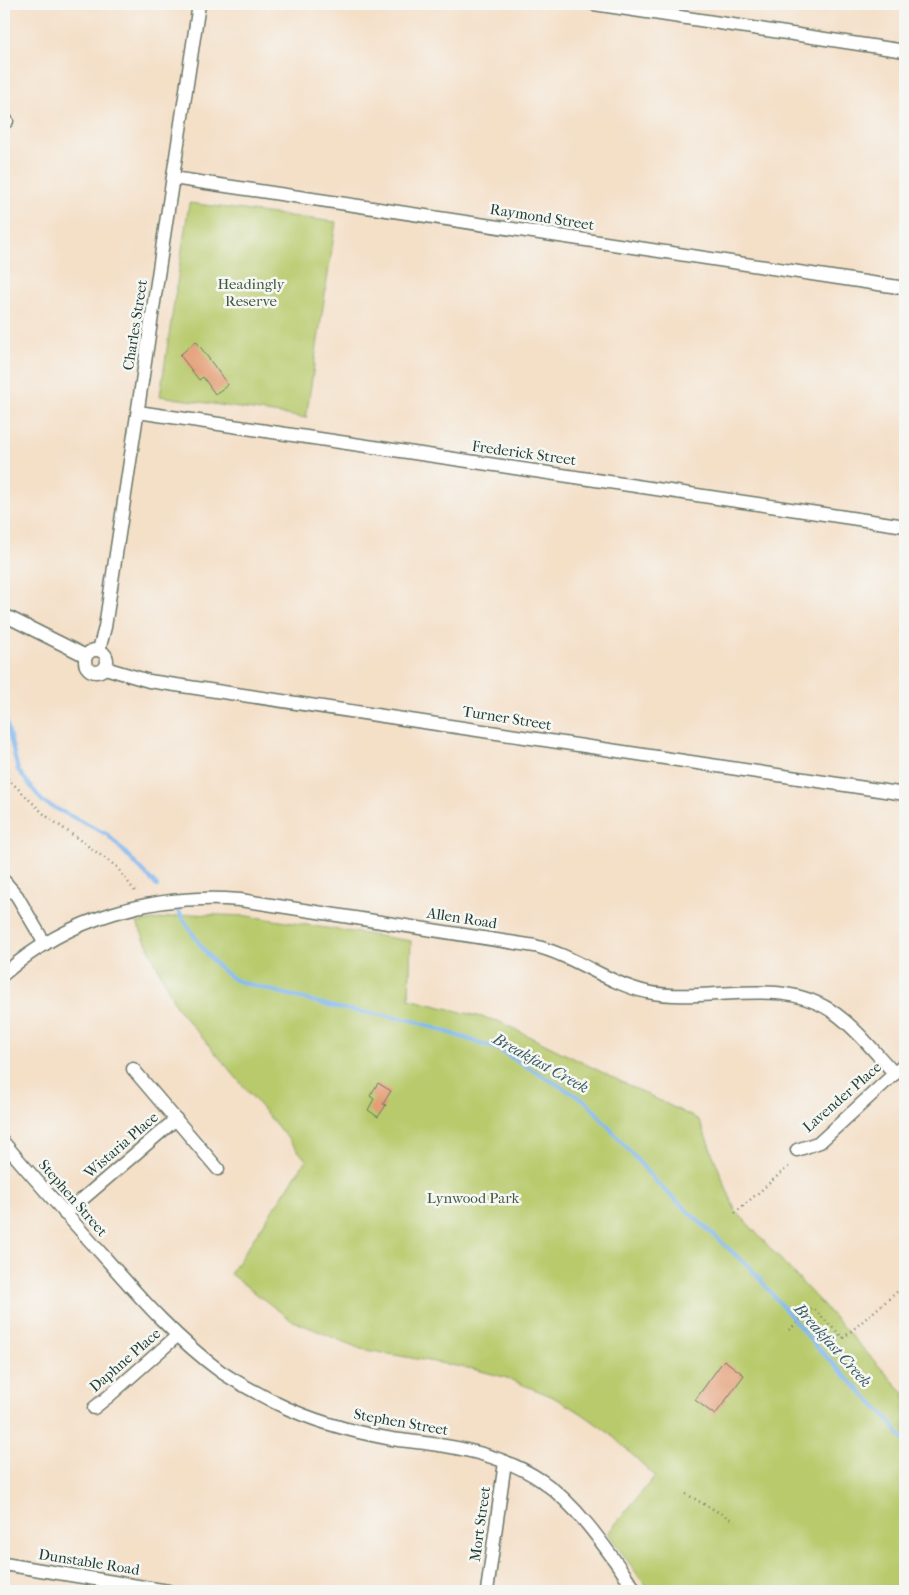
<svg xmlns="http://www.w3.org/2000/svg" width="909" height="1595" viewBox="0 0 909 1595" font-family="'IM FELL French Canon',serif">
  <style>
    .green { fill: #b8ca6c; stroke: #6c8450 }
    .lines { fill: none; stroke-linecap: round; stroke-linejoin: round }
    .stream { stroke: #80b8f0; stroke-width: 4 }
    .building { fill: #e49e77 }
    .minor-casing { stroke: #6a7667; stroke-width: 15 }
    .path { stroke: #6a7667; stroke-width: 2.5; stroke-dasharray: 1 4; stroke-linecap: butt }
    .minor { stroke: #fff; stroke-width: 12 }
    .labels { text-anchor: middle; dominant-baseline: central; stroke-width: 5; stroke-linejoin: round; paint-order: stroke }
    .street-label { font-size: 15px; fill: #1f3d34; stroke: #f6f6f2 }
    .park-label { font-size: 15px; fill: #3e593f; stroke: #f6f6f2 }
    .water-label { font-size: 16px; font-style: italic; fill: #375c63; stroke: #f6f6f2 }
  </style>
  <rect width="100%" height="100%" fill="#f6f6f2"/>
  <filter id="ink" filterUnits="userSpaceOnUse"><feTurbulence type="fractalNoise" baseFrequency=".02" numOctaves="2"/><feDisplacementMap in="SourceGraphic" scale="10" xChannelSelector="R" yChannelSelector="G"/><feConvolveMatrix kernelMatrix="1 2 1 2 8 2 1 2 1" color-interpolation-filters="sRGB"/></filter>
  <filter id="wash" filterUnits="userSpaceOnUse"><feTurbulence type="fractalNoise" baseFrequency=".0096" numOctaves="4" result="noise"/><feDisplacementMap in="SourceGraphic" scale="20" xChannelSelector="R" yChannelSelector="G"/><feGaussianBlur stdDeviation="1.12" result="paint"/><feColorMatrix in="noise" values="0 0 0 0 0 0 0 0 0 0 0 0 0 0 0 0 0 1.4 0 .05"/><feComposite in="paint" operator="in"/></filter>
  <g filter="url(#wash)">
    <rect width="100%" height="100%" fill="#f4dfc7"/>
    <g class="green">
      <polygon points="189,203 336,222 306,418 160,396"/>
      <polygon points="190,914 248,916 411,941 409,999 498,1021 699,1120 735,1210 905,1394 905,1591 652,1591 645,1585 608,1533 655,1476 609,1433 581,1413 551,1396 504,1377 473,1369 361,1349 291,1320 230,1274 306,1160 177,1008 137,923"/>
    </g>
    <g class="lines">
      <g class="stream">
        <polyline points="4,712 18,770 43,802 108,835 157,886"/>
        <path d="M 179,912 C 193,935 213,968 237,981 L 338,1008 L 411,1020 L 497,1049 L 587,1102 L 657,1183 L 752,1270 L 814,1344 L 887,1418 L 905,1442"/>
      </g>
    </g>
    <g id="blocks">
      <g class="building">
        <polygon points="196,341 228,385 215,394 203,377 199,380 180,355"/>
        <polygon points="378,1083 391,1091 383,1104 386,1105 378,1117 368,1110 374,1099 370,1096"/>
        <polygon points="724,1360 744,1375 715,1415 695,1400"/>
      </g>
    </g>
  </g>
  <g filter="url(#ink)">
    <use href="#blocks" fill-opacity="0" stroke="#6a7667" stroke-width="1"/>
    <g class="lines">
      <defs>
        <g id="minor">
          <polyline points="594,4 905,51"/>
          <polyline points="4,118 7,121"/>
          <polyline points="173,178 905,288"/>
          <polyline points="138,412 905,526"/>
          <polyline points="4,615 86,656"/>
          <circle cx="96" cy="661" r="11"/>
          <polyline points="99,650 105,627 199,4"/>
          <polyline points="105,668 149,681 905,794"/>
          <polyline points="4,881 17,896 45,944"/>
          <path d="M 4,974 C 68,917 155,893 240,900 L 535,946 C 575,956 607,983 647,992 C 709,1005 781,973 836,1014 C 858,1030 876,1054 895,1074"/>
          <polyline points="133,1069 218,1169"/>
          <path d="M 4,1143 C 38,1183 73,1222 108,1261 C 143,1301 178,1340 220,1371 C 237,1383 258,1393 276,1403 C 312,1421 353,1432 392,1439 C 405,1441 419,1442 432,1444 C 470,1449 510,1459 542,1481 C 580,1507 610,1554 636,1591"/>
          <polyline points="797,1150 820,1142 905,1064"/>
          <polyline points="65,1214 176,1119"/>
          <polyline points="94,1408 109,1396 177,1336"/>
          <polyline points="4,1564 168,1591"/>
          <polyline points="487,1591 505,1462"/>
        </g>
      </defs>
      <use href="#minor" class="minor-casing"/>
      <g class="path">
        <polyline points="4,775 45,815 117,867 137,894"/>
        <polyline points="735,1213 789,1166"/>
        <polyline points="789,1330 813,1308 843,1338 905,1285"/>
        <polyline points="686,1494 734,1521"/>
      </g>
      <use href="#minor" class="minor"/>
    </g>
  </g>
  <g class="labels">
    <g class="street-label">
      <text transform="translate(542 217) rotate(9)">Raymond Street</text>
      <text transform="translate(135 325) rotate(-81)">Charles Street</text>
      <text transform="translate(524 453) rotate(8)">Frederick Street</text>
      <text transform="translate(507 718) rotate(9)">Turner Street</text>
      <text transform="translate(462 918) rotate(9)">Allen Road</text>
      <text transform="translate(842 1097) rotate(-41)">Lavender Place</text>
      <text transform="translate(121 1145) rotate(-41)">Wistaria Place</text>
      <text transform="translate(73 1198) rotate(49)">Stephen Street</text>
      <text transform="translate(125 1360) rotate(-41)">Daphne Place</text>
      <text transform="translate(401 1422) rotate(10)">Stephen Street</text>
      <text transform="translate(480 1524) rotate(-82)">Mort Street</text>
      <text transform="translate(89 1562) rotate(9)">Dunstable Road</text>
    </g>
    <g class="park-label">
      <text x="251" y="284">Headingly<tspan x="251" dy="17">Reserve</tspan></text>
      <text x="473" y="1198">Lynwood Park</text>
    </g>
    <g class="water-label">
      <text transform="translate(541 1063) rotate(29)">Breakfast Creek</text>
      <text transform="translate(833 1345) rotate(48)">Breakfast Creek</text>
    </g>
  </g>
  <rect width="909" height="1595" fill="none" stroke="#f6f6f2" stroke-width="20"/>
</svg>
